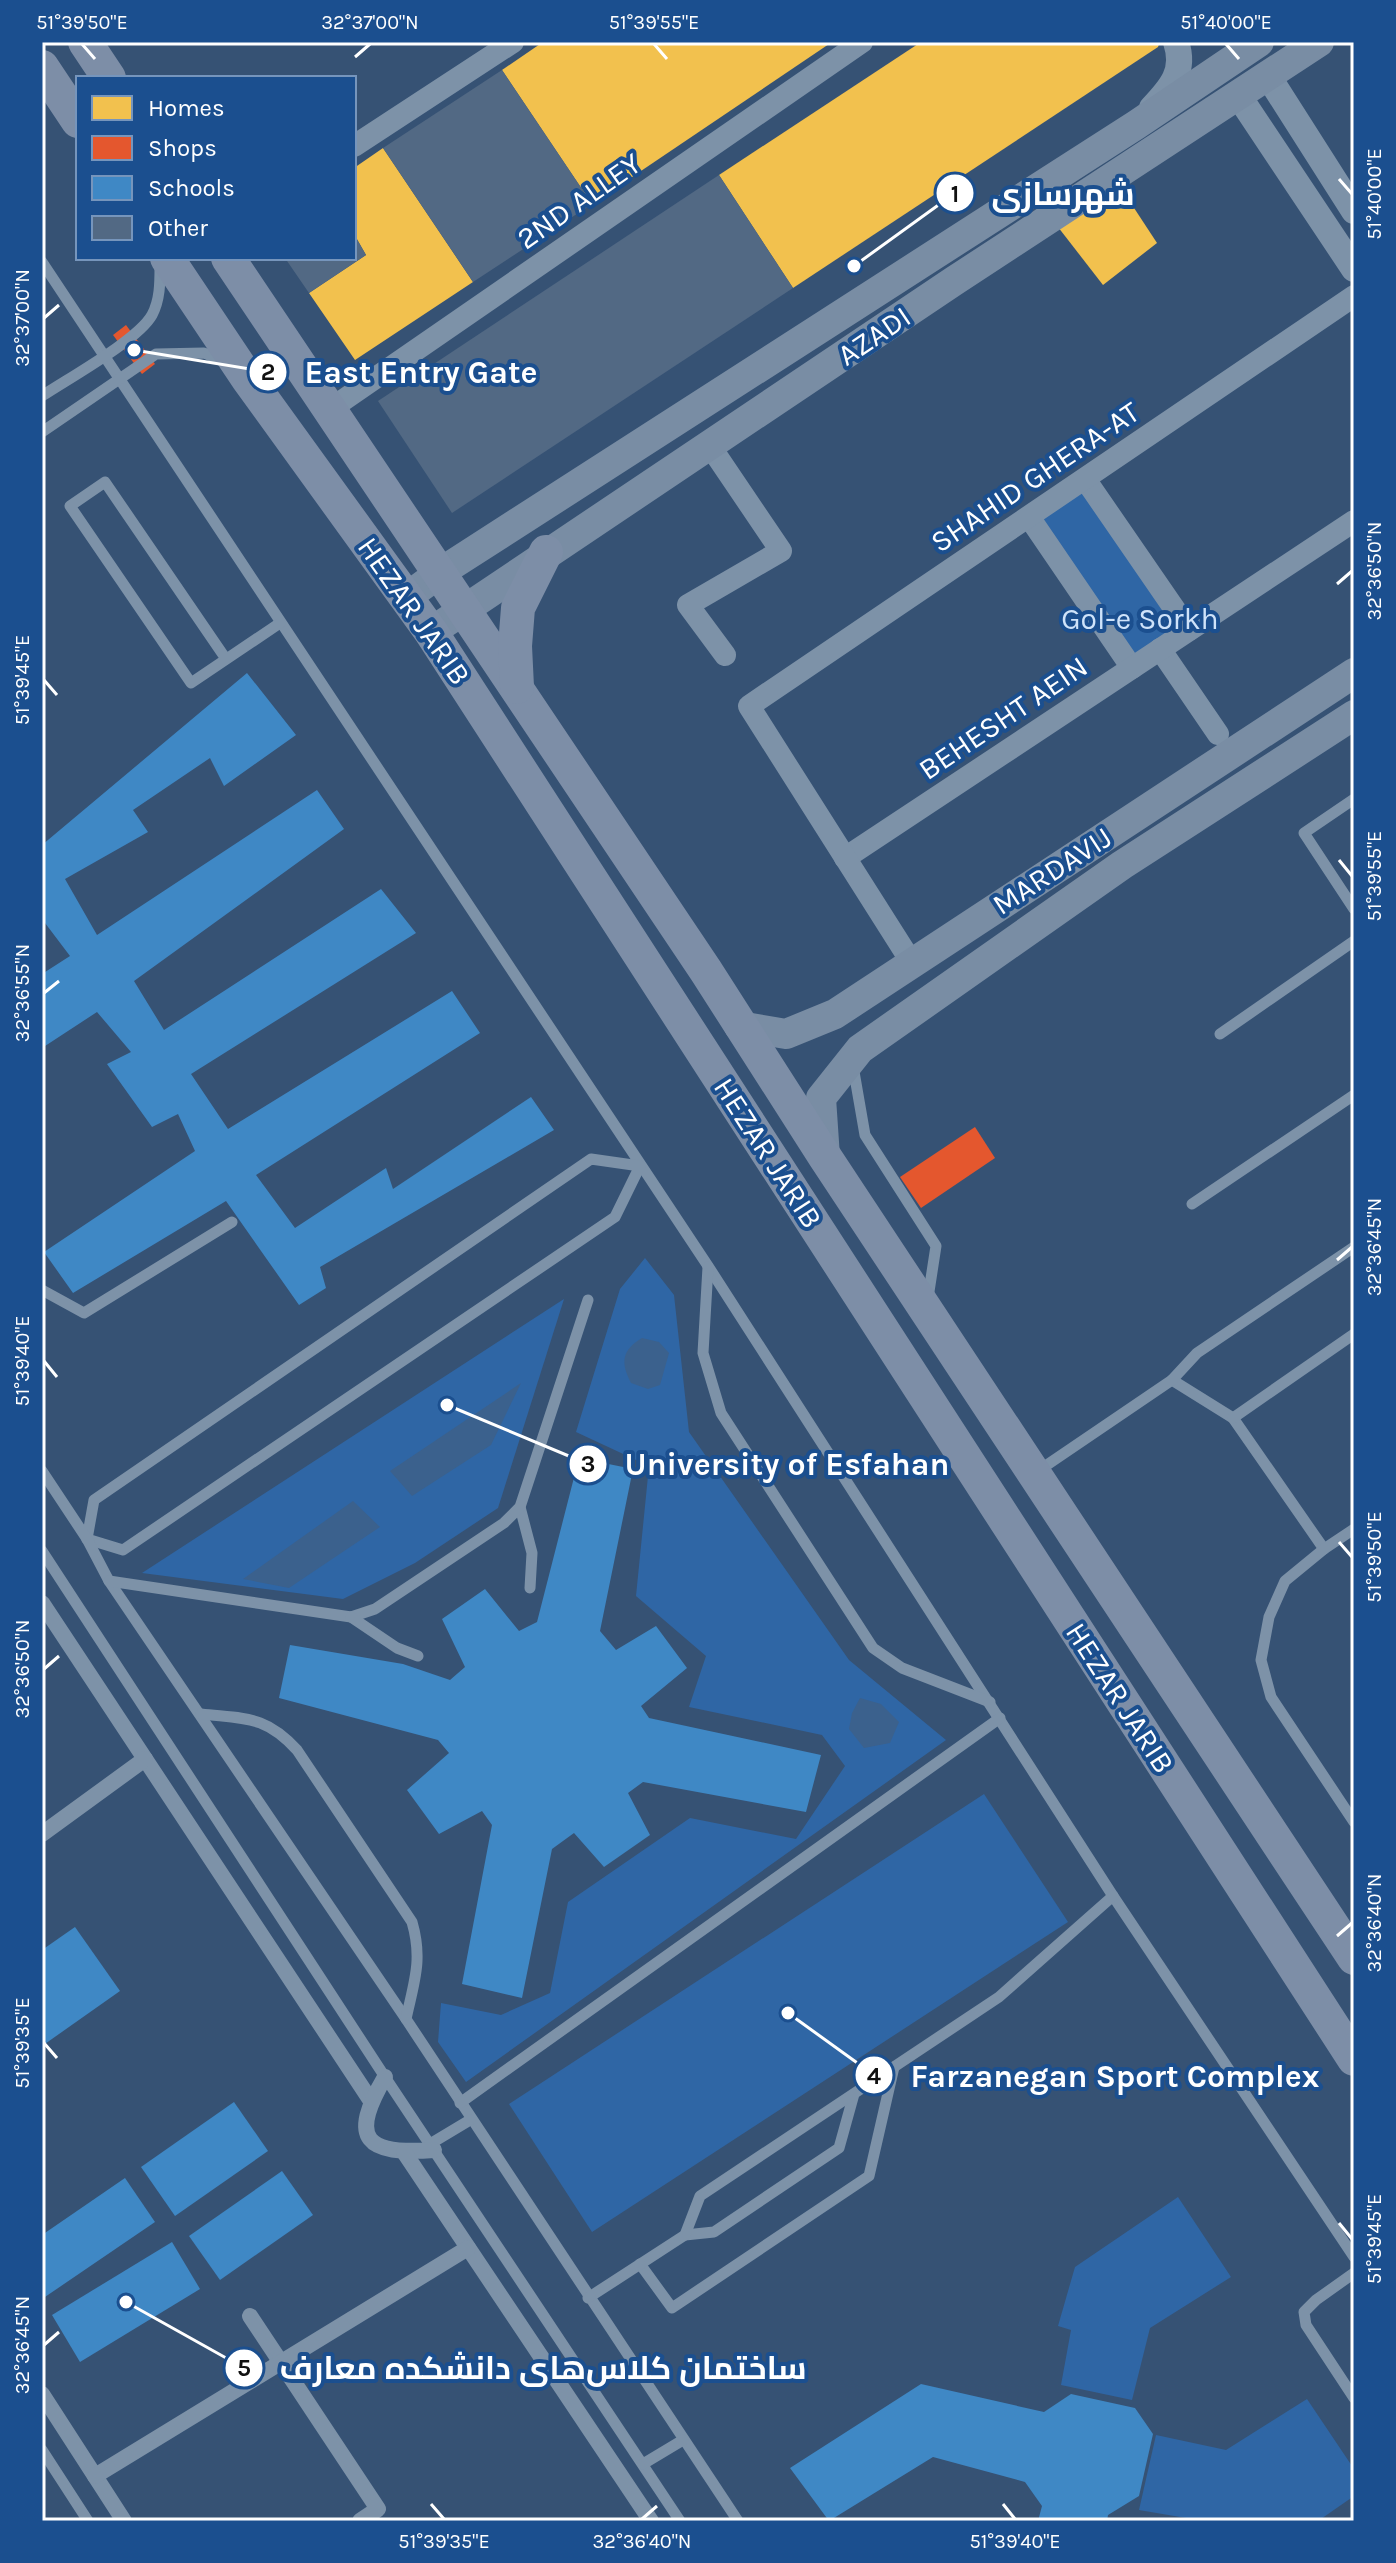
<svg xmlns="http://www.w3.org/2000/svg" width="1396" height="2563" viewBox="0 0 1396 2563" font-family="Karla,Cairo,sans-serif">
  <style>
    .green { fill: #2f66a5 }
    .water { fill: #3b618d }
    .homes { fill: #f2c14e }
    .shops { fill: #e4572e }
    .schools { fill: #3f88c5 }
    .building { fill: #526984 }
    .lines { fill: none; stroke-linecap: round; stroke-linejoin: round }
    .service { stroke: #7d92a8; stroke-width: 11 }
    .pedestrian { stroke: #7d92a8; stroke-width: 16 }
    .minor { stroke: #7d92a8; stroke-width: 22 }
    .tertiary { stroke: #7d92a8; stroke-width: 26 }
    .secondary { stroke: #798da4; stroke-width: 30 }
    .primary { stroke: #7d8ea7; stroke-width: 34 }
    .ticks { fill: none; stroke: #fff; stroke-width: 3 }
    .labels { text-anchor: middle; dominant-baseline: central; stroke-width: 8; stroke-linejoin: round; paint-order: stroke }
    .street-label { font-size: 30px; fill: #fff; stroke: #1b4f8f }
    .park-label { font-size: 30px; fill: #cfe3fa; stroke: #1b4f8f }
    .leader { fill: none; stroke: #fff; stroke-width: 3 }
    .callout-dot { fill: #fff; stroke: #1b4f8f; stroke-width: 3 }
    .mark-label { font-size: 24px; text-anchor: middle; font-weight: bold; fill: #111 }
    .callout-label { font-size: 32px; text-anchor: middle; font-weight: bold; fill: #fff; stroke: #1b4f8f; stroke-width: 8; stroke-linejoin: round; paint-order: stroke }
    .neatline { fill: none; stroke: #fff; stroke-width: 3 }
    .ticks-label { font-size: 20px; text-anchor: middle; fill: #fff }
  </style>
  <rect width="100%" height="100%" fill="#365274"/>
  <g class="green">
    <polygon points="1085,479 1189,630 1132,668 1029,517"/>
    <polygon points="645,1258 674,1295 689,1432 849,1660 946,1740 466,2082 438,2042 441,2003 501,2015 550,1993 568,1902 690,1818 796,1839 845,1766 822,1735 689,1707 706,1656 636,1596 649,1466 576,1432 620,1289"/>
    <polygon points="564,1299 498,1508 415,1563 343,1599 142,1573"/>
    <polygon points="984,1794 1068,1922 592,2232 509,2104"/>
    <polygon points="1178,2197 1231,2277 1150,2328 1132,2400 1061,2385 1071,2330 1058,2326 1075,2267"/>
    <polygon points="1307,2399 1354,2469 1354,2496 1318,2521 1186,2521 1186,2518 1139,2510 1156,2435 1226,2450"/>
  </g>
  <g class="water">
    <path d="M 642,1338 L 659,1342 L 669,1353 L 660,1385 L 648,1389 L 631,1383 C 620,1362 622,1350 642,1338 Z"/>
    <polygon points="521,1383 491,1445 412,1496 390,1471"/>
    <polygon points="353,1501 380,1527 289,1588 243,1579"/>
    <polygon points="860,1698 881,1704 899,1722 890,1743 864,1748 849,1729 852,1713"/>
  </g>
  <g class="homes">
    <polygon points="543,42 832,42 592,204 502,70"/>
    <polygon points="921,42 1160,42 1158,47 793,288 719,175"/>
    <polygon points="383,148 473,282 355,360 309,293 366,255 354,234 354,168"/>
    <polygon points="1117,182 1157,243 1103,285 1058,227"/>
  </g>
  <g class="shops">
    <polygon points="126,325 155,364 142,374 113,335"/>
    <polygon points="975,1127 995,1158 921,1208 900,1177"/>
  </g>
  <g class="schools">
    <polygon points="247,673 296,735 224,786 210,758 133,810 148,832 65,879 97,935 317,790 344,829 134,981 164,1030 381,889 416,933 191,1074 228,1129 452,991 480,1033 256,1175 295,1228 386,1168 393,1189 531,1097 554,1130 320,1267 326,1288 299,1305 226,1201 73,1293 44,1252 195,1151 178,1114 152,1127 107,1064 131,1052 97,1012 42,1048 42,974 70,956 42,919 42,845"/>
    <polygon points="579,1458 633,1469 600,1631 616,1650 656,1626 687,1668 641,1706 649,1718 821,1755 806,1812 643,1782 628,1793 650,1835 604,1867 574,1833 552,1849 522,1998 462,1984 492,1825 482,1811 439,1834 407,1790 449,1753 438,1740 279,1698 290,1645 403,1664 450,1680 465,1667 442,1619 485,1589 519,1631 537,1622"/>
    <polygon points="75,1927 120,1991 42,2046 42,1950"/>
    <polygon points="234,2102 268,2151 175,2216 141,2167"/>
    <polygon points="282,2171 313,2215 220,2280 189,2236"/>
    <polygon points="125,2178 155,2222 42,2299 42,2235"/>
    <polygon points="172,2242 200,2289 80,2362 52,2315"/>
    <polygon points="921,2384 1044,2412 1071,2394 1135,2408 1153,2434 1139,2496 1108,2515 1107,2521 1038,2521 1042,2506 1025,2482 933,2457 829,2521 790,2468"/>
  </g>
  <g class="building">
    <polygon points="502,70 592,204 473,282 383,148"/>
    <polygon points="719,175 793,288 452,513 378,401"/>
    <polygon points="354,234 366,255 309,293 285,258 354,258"/>
  </g>
  <g class="lines">
    <g class="service">
      <polyline points="42,262 708,1266 1113,1896 1354,2257"/>
      <path d="M 42,396 C 69,378 138,340 152,315 C 160,300 160,283 160,267"/>
      <polyline points="42,432 156,354 204,353 223,361"/>
      <polyline points="226,659 105,482 70,506 191,683 280,623"/>
      <polyline points="1354,799 1304,833 1354,909"/>
      <polyline points="1220,1034 1354,941"/>
      <polyline points="853,1066 865,1135 936,1246 928,1298"/>
      <polygon points="591,1159 640,1166 615,1217 123,1550 87,1539 94,1500"/>
      <polyline points="1192,1204 1354,1095"/>
      <polyline points="708,1267 703,1353 721,1413 873,1648 902,1668 990,1702"/>
      <polyline points="42,1290 84,1313 232,1222"/>
      <polyline points="1172,1380 1233,1418 1324,1549"/>
      <polyline points="1233,1418 1354,1334"/>
      <polyline points="42,1471 87,1539 109,1581 406,2019 738,2521"/>
      <polyline points="1038,1471 1172,1380 1197,1353 1354,1247"/>
      <polyline points="520,1507 532,1553 530,1588"/>
      <polyline points="1354,1529 1324,1549 1285,1581 1269,1617 1261,1660 1271,1697 1354,1822"/>
      <polyline points="42,1551 385,2077 680,2521"/>
      <polyline points="109,1581 351,1617 375,1609 504,1523 520,1507 588,1300"/>
      <polyline points="351,1617 397,1648 418,1656"/>
      <path d="M 201,1714 C 245,1719 265,1715 297,1750 L 412,1922 C 423,1960 414,1982 406,2019"/>
      <polyline points="460,2103 1000,1718"/>
      <polyline points="430,2144 470,2120"/>
      <polyline points="685,2235 714,2232 839,2148 854,2094"/>
      <polyline points="640,2264 672,2308 869,2176 894,2067"/>
      <polyline points="1354,2273 1316,2300 1304,2312 1306,2325 1354,2398"/>
      <polyline points="588,2298 685,2235 700,2196 999,1997 1113,1896"/>
      <polyline points="42,2450 88,2521"/>
      <polyline points="643,2464 683,2440"/>
    </g>
    <g class="pedestrian">
      <polyline points="42,1603 371,2101"/>
      <polyline points="42,1834 145,1759"/>
      <path d="M 385,2077 C 348,2140 366,2155 434,2150"/>
      <polyline points="404,2152 651,2521"/>
      <polyline points="250,2316 378,2509 360,2521"/>
      <polyline points="42,2394 124,2521"/>
      <polyline points="95,2476 468,2248"/>
    </g>
    <g class="minor">
      <polyline points="354,146 513,42"/>
      <polyline points="329,410 862,42"/>
      <polyline points="710,446 781,551 688,605 725,655"/>
      <polyline points="1085,479 1189,630"/>
      <polyline points="1029,517 1132,668"/>
      <polyline points="1160,649 1218,734"/>
      <polyline points="845,858 1354,521"/>
      <polyline points="912,963 749,706 1354,296"/>
    </g>
    <g class="tertiary">
      <polyline points="1268,76 1354,211"/>
      <polyline points="1238,95 1354,269"/>
      <path d="M 1152,108 C 1171,88 1186,71 1176,42"/>
    </g>
    <g class="secondary">
      <polyline points="407,597 441,572 1136,125 1259,42"/>
      <polyline points="431,632 954,281 1319,42"/>
      <polyline points="739,1026 786,1034 835,1014 1354,673"/>
      <polyline points="825,1157 821,1098 860,1049 1122,865 1354,715"/>
    </g>
    <g class="primary">
      <polyline points="85,42 109,78"/>
      <polyline points="42,67 78,121"/>
      <polyline points="167,258 248,379 431,632 1354,2059"/>
      <polyline points="228,258 706,971 825,1157 1354,1958"/>
      <polyline points="517,687 515,646 518,608 546,552"/>
    </g>
  </g>
  <path class="ticks" d="M 82,44 L 95,59M 654,44 L 667,59M 1226,44 L 1239,59M 355,57 L 370,44M 1339,179 L 1352,194M 44,318 L 59,305M 1337,584 L 1352,571M 44,680 L 57,695M 1339,860 L 1352,876M 44,993 L 59,981M 1337,1260 L 1352,1247M 44,1361 L 57,1377M 1339,1542 L 1352,1557M 44,1669 L 59,1656M 1337,1936 L 1352,1923M 44,2043 L 57,2058M 1339,2223 L 1352,2239M 44,2345 L 59,2332M 431,2504 L 444,2519M 1003,2504 L 1015,2519M 642,2519 L 657,2506"/>
  <g class="labels">
    <g class="street-label">
      <text transform="translate(579 201) rotate(-35)">2ND ALLEY</text>
      <text transform="translate(874 336) rotate(-34)">AZADI</text>
      <text transform="translate(1035 477) rotate(-34)">SHAHID GHERA-AT</text>
      <text transform="translate(414 611) rotate(55)">HEZAR JARIB</text>
      <text transform="translate(1003 718) rotate(-34)">BEHESHT AEIN</text>
      <text transform="translate(1052 871) rotate(-33)">MARDAVIJ</text>
      <text transform="translate(768 1153) rotate(57)">HEZAR JARIB</text>
      <text transform="translate(1120 1698) rotate(57)">HEZAR JARIB</text>
    </g>
    <g class="park-label">
      <text x="1140" y="619">Gol-e Sorkh</text>
    </g>
  </g>
  <path class="leader" d="M854 266L955 193M134 350L268 372M447 1405L588 1464M788 2013L874 2075M126 2302L244 2368"/>
  <g class="callout-dot">
    <circle cx="854" cy="266" r="8"/>
    <circle cx="134" cy="350" r="8"/>
    <circle cx="447" cy="1405" r="8"/>
    <circle cx="788" cy="2013" r="8"/>
    <circle cx="126" cy="2302" r="8"/>
    <circle cx="955" cy="193" r="20"/>
    <circle cx="268" cy="372" r="20"/>
    <circle cx="588" cy="1464" r="20"/>
    <circle cx="874" cy="2075" r="20"/>
    <circle cx="244" cy="2368" r="20"/>
  </g>
  <g class="mark-label">
    <text x="955" y="202">1</text>
    <text x="268" y="380">2</text>
    <text x="588" y="1472">3</text>
    <text x="874" y="2084">4</text>
    <text x="244" y="2376">5</text>
  </g>
  <g class="callout-label">
    <text x="1063" y="205">شهرسازی</text>
    <text x="421" y="383">East Entry Gate</text>
    <text x="787" y="1475">University of Esfahan</text>
    <text x="1115" y="2087">Farzanegan Sport Complex</text>
    <text x="543" y="2379">ساختمان کلاس‌های دانشکده معارف</text>
  </g>
  <rect width="1396" height="2563" fill="none" stroke="#1b4f8f" stroke-width="88"/>
  <rect x="76" y="76" width="280" height="184" fill="#1b4f8f" stroke="#7695bc" stroke-width="2"/>
  <rect x="92" y="96" width="40" height="24" fill="#f2c14e" stroke="#7695bc" stroke-width="2"/>
  <text x="148" y="116" font-size="24" fill="#ffffff">Homes</text>
  <rect x="92" y="136" width="40" height="24" fill="#e4572e" stroke="#7695bc" stroke-width="2"/>
  <text x="148" y="156" font-size="24" fill="#ffffff">Shops</text>
  <rect x="92" y="176" width="40" height="24" fill="#3f88c5" stroke="#7695bc" stroke-width="2"/>
  <text x="148" y="196" font-size="24" fill="#ffffff">Schools</text>
  <rect x="92" y="216" width="40" height="24" fill="#526984" stroke="#7695bc" stroke-width="2"/>
  <text x="148" y="236" font-size="24" fill="#ffffff">Other</text>
  <rect x="44" y="44" width="1308" height="2475" class="neatline"/>
  <g class="ticks-label">
    <text x="82" y="29">51°39'50"E</text>
    <text x="370" y="29">32°37'00"N</text>
    <text x="654" y="29">51°39'55"E</text>
    <text x="1226" y="29">51°40'00"E</text>
    <text transform="translate(1374 194) rotate(-90)" y="7">51°40'00"E</text>
    <text transform="translate(22 318) rotate(-90)" y="7">32°37'00"N</text>
    <text transform="translate(1374 571) rotate(-90)" y="7">32°36'50"N</text>
    <text transform="translate(22 680) rotate(-90)" y="7">51°39'45"E</text>
    <text transform="translate(1374 876) rotate(-90)" y="7">51°39'55"E</text>
    <text transform="translate(22 993) rotate(-90)" y="7">32°36'55"N</text>
    <text transform="translate(1374 1247) rotate(-90)" y="7">32°36'45"N</text>
    <text transform="translate(22 1361) rotate(-90)" y="7">51°39'40"E</text>
    <text transform="translate(1374 1557) rotate(-90)" y="7">51°39'50"E</text>
    <text transform="translate(22 1669) rotate(-90)" y="7">32°36'50"N</text>
    <text transform="translate(1374 1923) rotate(-90)" y="7">32°36'40"N</text>
    <text transform="translate(22 2043) rotate(-90)" y="7">51°39'35"E</text>
    <text transform="translate(1374 2239) rotate(-90)" y="7">51°39'45"E</text>
    <text transform="translate(22 2345) rotate(-90)" y="7">32°36'45"N</text>
    <text x="444" y="2548">51°39'35"E</text>
    <text x="642" y="2548">32°36'40"N</text>
    <text x="1015" y="2548">51°39'40"E</text>
  </g>
</svg>
